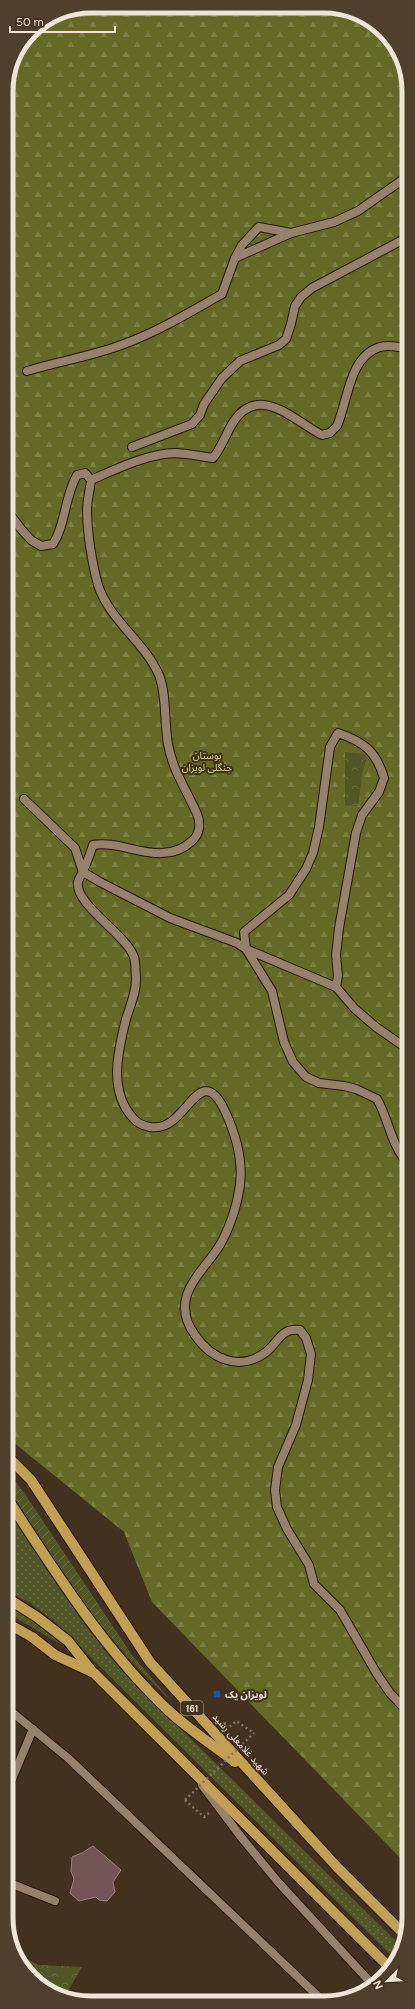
<svg xmlns="http://www.w3.org/2000/svg" width="415" height="2009" viewBox="0 0 415 2009" font-family="Figtree,'Noto Sans Arabic',sans-serif">
  <style>
    .grass { fill: url(#grass-dots) }
    .forest { fill: url(#forest-firs) }
    .park { fill: url(#park-crowns) }
    .garden { fill: url(#garden-furrows) }
    .building { fill: #725554; stroke: #9f807e }
    .lines { fill: none; stroke-linecap: round; stroke-linejoin: round }
    .lane-casing { stroke: #291807; stroke-width: 10 }
    .street-casing { stroke: #291807; stroke-width: 10 }
    .primary-casing { stroke: #291807; stroke-width: 12 }
    .path { stroke: #837364; stroke-width: 2.5; stroke-dasharray: 2 3; stroke-linecap: butt }
    .lane { stroke: #96816d; stroke-width: 8 }
    .street { stroke: #96816d; stroke-width: 8 }
    .primary { stroke: #c1a053; stroke-width: 10 }
    .path-bridge { stroke: #837364; stroke-width: 2.5; stroke-dasharray: 2 3; stroke-linecap: butt }
    .transit-dot { fill: #1a4fb4; stroke: #43311f; stroke-width: 1.5 }
    .labels { text-anchor: middle; dominant-baseline: central; stroke-width: 4; stroke-linejoin: round; paint-order: stroke }
    .shield { fill: #43311f; stroke: #bcaea1; stroke-width: 1 }
    .shield-label { font-size: 9px; font-weight: bold; fill: #f0e4d9 }
    .park-label { font-size: 10px; fill: #d2dc7c; stroke: #43311f }
    .poi-label { font-size: 10px; font-weight: bold; fill: #f0e4d9; stroke: #43311f; text-anchor: start }
    .street-label { font-size: 10px; fill: #f0e4d9; stroke: #43311f }
    .rim { fill: none; stroke: #f0e4d9; stroke-width: 5 }
  </style>
  <defs>
    <pattern id="grass-dots" width="8" height="8" patternUnits="userSpaceOnUse"><rect width="8" height="8" fill="#515627"/><path d="M2 2h.1M6 6h.1" fill="none" stroke="#6a6e46" stroke-width="1.8" stroke-linecap="round"/></pattern>
    <pattern id="forest-firs" width="22" height="20" patternUnits="userSpaceOnUse"><rect width="22" height="20" fill="#646a26"/><path d="M5 1l3.5 6h-7zM16 11l3.5 6h-7z" fill="#7a7f45"/></pattern>
    <pattern id="park-crowns" width="20" height="18" patternUnits="userSpaceOnUse"><rect width="20" height="18" fill="#515627"/><path d="M2 6a3 3 0 1 1 6 0M12 15a3 3 0 1 1 6 0" fill="none" stroke="#6a6e46"/></pattern>
    <pattern id="garden-furrows" width="10" height="10" patternUnits="userSpaceOnUse"><rect width="10" height="10" fill="#515627"/><path d="M-1 1l2-2M0 10L10 0M9 11l2-2" fill="none" stroke="#6a6e46"/></pattern>
  </defs>
  <rect width="100%" height="100%" fill="#43311f"/>
  <path class="grass" d="M 7,1507 C 44,1564 77,1620 123,1672 L 403,1948 L 396,1960 L 54,1621 L 30,1603 L 7,1591 Z"/>
  <polygon class="forest" points="91,6 341,8 388,35 408,80 409,1867 152,1602 124,1532 7,1437 6,85 13,58 31,31 59,12"/>
  <g class="park">
    <polygon points="345,752 364,754 367,757 362,775 358,807 345,805"/>
    <polygon points="19,1955 39,1965 82,1967 65,1996 27,1974"/>
  </g>
  <g class="garden">
    <polygon points="7,1471 25,1494 132,1655 173,1703 133,1663 92,1616 7,1487"/>
    <polygon points="7,1604 33,1621 64,1646 7,1613"/>
  </g>
  <polygon class="building" points="93,1846 121,1870 113,1882 115,1892 107,1901 99,1900 96,1897 79,1901 70,1893 74,1879 71,1871 72,1857 82,1853"/>
  <g class="lines">
    <defs>
      <g id="lane">
        <polyline points="235,258 242,245 259,227 291,233"/>
        <polyline points="7,1791 33,1729"/>
        <polyline points="7,1882 55,1901"/>
      </g>
      <g id="street">
        <path d="M 27,371 C 60,361 93,356 124,344 C 159,331 190,312 222,294 L 235,258 L 291,233 L 334,222 L 358,211 L 408,176"/>
        <polyline points="132,447 192,424 200,415 204,404 222,378 240,361 279,345 286,339 291,324 295,306 301,297 312,288 408,237"/>
        <path d="M 91,480 C 114,470 139,458 164,454 C 180,451 197,456 213,458 C 222,447 226,433 234,421 C 260,383 296,422 322,435 L 330,433 L 337,426 C 348,401 349,356 380,347 C 388,345 400,347 408,349"/>
        <path d="M 6,509 L 21,529 L 31,540 L 41,546 L 53,544 C 66,524 64,498 77,475 L 85,473 L 91,480 C 90,490 87,500 87,510 C 87,532 92,563 98,585 C 110,621 144,641 159,675 C 167,696 164,722 168,744 C 172,769 187,791 197,814 C 201,823 200,834 192,841 C 162,869 123,839 93,845 C 90,854 87,863 83,871 C 82,874 79,878 78,882 C 74,904 126,934 134,957 C 136,963 135,971 136,977 C 137,991 130,1006 126,1019 C 118,1051 108,1091 133,1118 C 137,1123 144,1126 150,1127 C 158,1128 165,1127 172,1121 C 192,1106 205,1068 225,1111 C 237,1137 245,1168 238,1196 C 235,1212 227,1234 218,1248 C 199,1276 169,1299 195,1335 C 211,1359 240,1372 266,1352 C 278,1343 281,1327 300,1330 L 306,1338 L 311,1354 L 308,1380 L 296,1425 L 278,1467 L 275,1490 L 277,1507 L 287,1529 L 309,1565 L 314,1584 L 340,1610 L 377,1674 L 390,1693 L 409,1713"/>
        <polyline points="24,799 75,848 83,872 100,882 170,918 237,943 246,949 336,987 355,1009 376,1027 409,1050"/>
        <path d="M 336,987 L 338,976 L 336,955 L 339,928 L 356,833 L 362,815 L 379,792 L 384,778 C 376,751 364,742 338,733 L 330,747 L 319,827 L 313,853 L 306,869 L 289,895 L 244,932 L 246,949 L 272,991 L 284,1042 L 293,1062 L 306,1077 L 319,1083 L 344,1086 L 356,1089 L 377,1099 C 389,1119 391,1147 409,1164"/>
        <polyline points="7,1708 68,1758 324,2002"/>
        <polyline points="202,1785 241,1837 278,1882 372,1984"/>
      </g>
      <g id="primary">
        <polyline points="7,1456 31,1480 150,1662 337,1867 406,1936"/>
        <path d="M 7,1498 C 56,1573 104,1650 170,1712 C 190,1730 214,1746 235,1762"/>
        <polyline points="7,1598 37,1617 68,1641 91,1670"/>
        <polyline points="7,1623 32,1637 55,1655 94,1673 391,1969"/>
      </g>
    </defs>
    <use href="#lane" class="lane-casing"/>
    <use href="#street" class="street-casing"/>
    <use href="#primary" class="primary-casing"/>
    <g class="path">
      <polyline points="226,1730 236,1721 254,1733"/>
      <polyline points="185,1800 204,1817 210,1812"/>
    </g>
    <use href="#lane" class="lane"/>
    <use href="#street" class="street"/>
    <use href="#primary" class="primary"/>
    <polyline class="path-bridge" points="185,1800 254,1733"/>
  </g>
  <rect class="transit-dot" x="213" y="1690" width="8" height="8" rx="2"/>
  <g class="labels">
    <rect class="shield" x="181" y="1701" width="22" height="14" rx="3"/>
    <g class="shield-label">
      <text x="192" y="1708">161</text>
    </g>
    <g class="park-label">
      <text x="207" y="755">بوستان<tspan x="207" dy="12">جنگلی لویزان</tspan></text>
    </g>
    <g class="poi-label">
      <text x="225" y="1694">لویزان یک</text>
    </g>
    <g class="street-label">
      <text transform="translate(241 1744) rotate(48)">شهید غلامعلی رشید</text>
    </g>
  </g>
  <path d="M0 0H415V2009H0ZM91 13H324A78 78 0 0 1 402 91V1918A78 78 0 0 1 324 1996H91A78 78 0 0 1 13 1918V91A78 78 0 0 1 91 13Z" fill="#513f2e" fill-rule="evenodd"/>
  <path class="rim" d="M91 13H324A78 78 0 0 1 402 91V1918A78 78 0 0 1 324 1996H91A78 78 0 0 1 13 1918V91A78 78 0 0 1 91 13Z"/>
  <g transform="translate(387 1981) rotate(246)" stroke="#43311f" stroke-width="3" paint-order="stroke">
  <path d="M0-3L7 15L0 10L-7 15Z" fill="#f0e4d9"/>
  <text y="-6" font-size="11" font-weight="bold" text-anchor="middle" fill="#f0e4d9">N</text>
  </g>
  <path d="M10 26v6h105v-6" fill="none" stroke="#f0e4d9" stroke-width="2"/>
  <text x="16" y="26" font-size="12" fill="#f0e4d9" stroke="#43311f" stroke-width="3" paint-order="stroke">50 m</text>
</svg>
